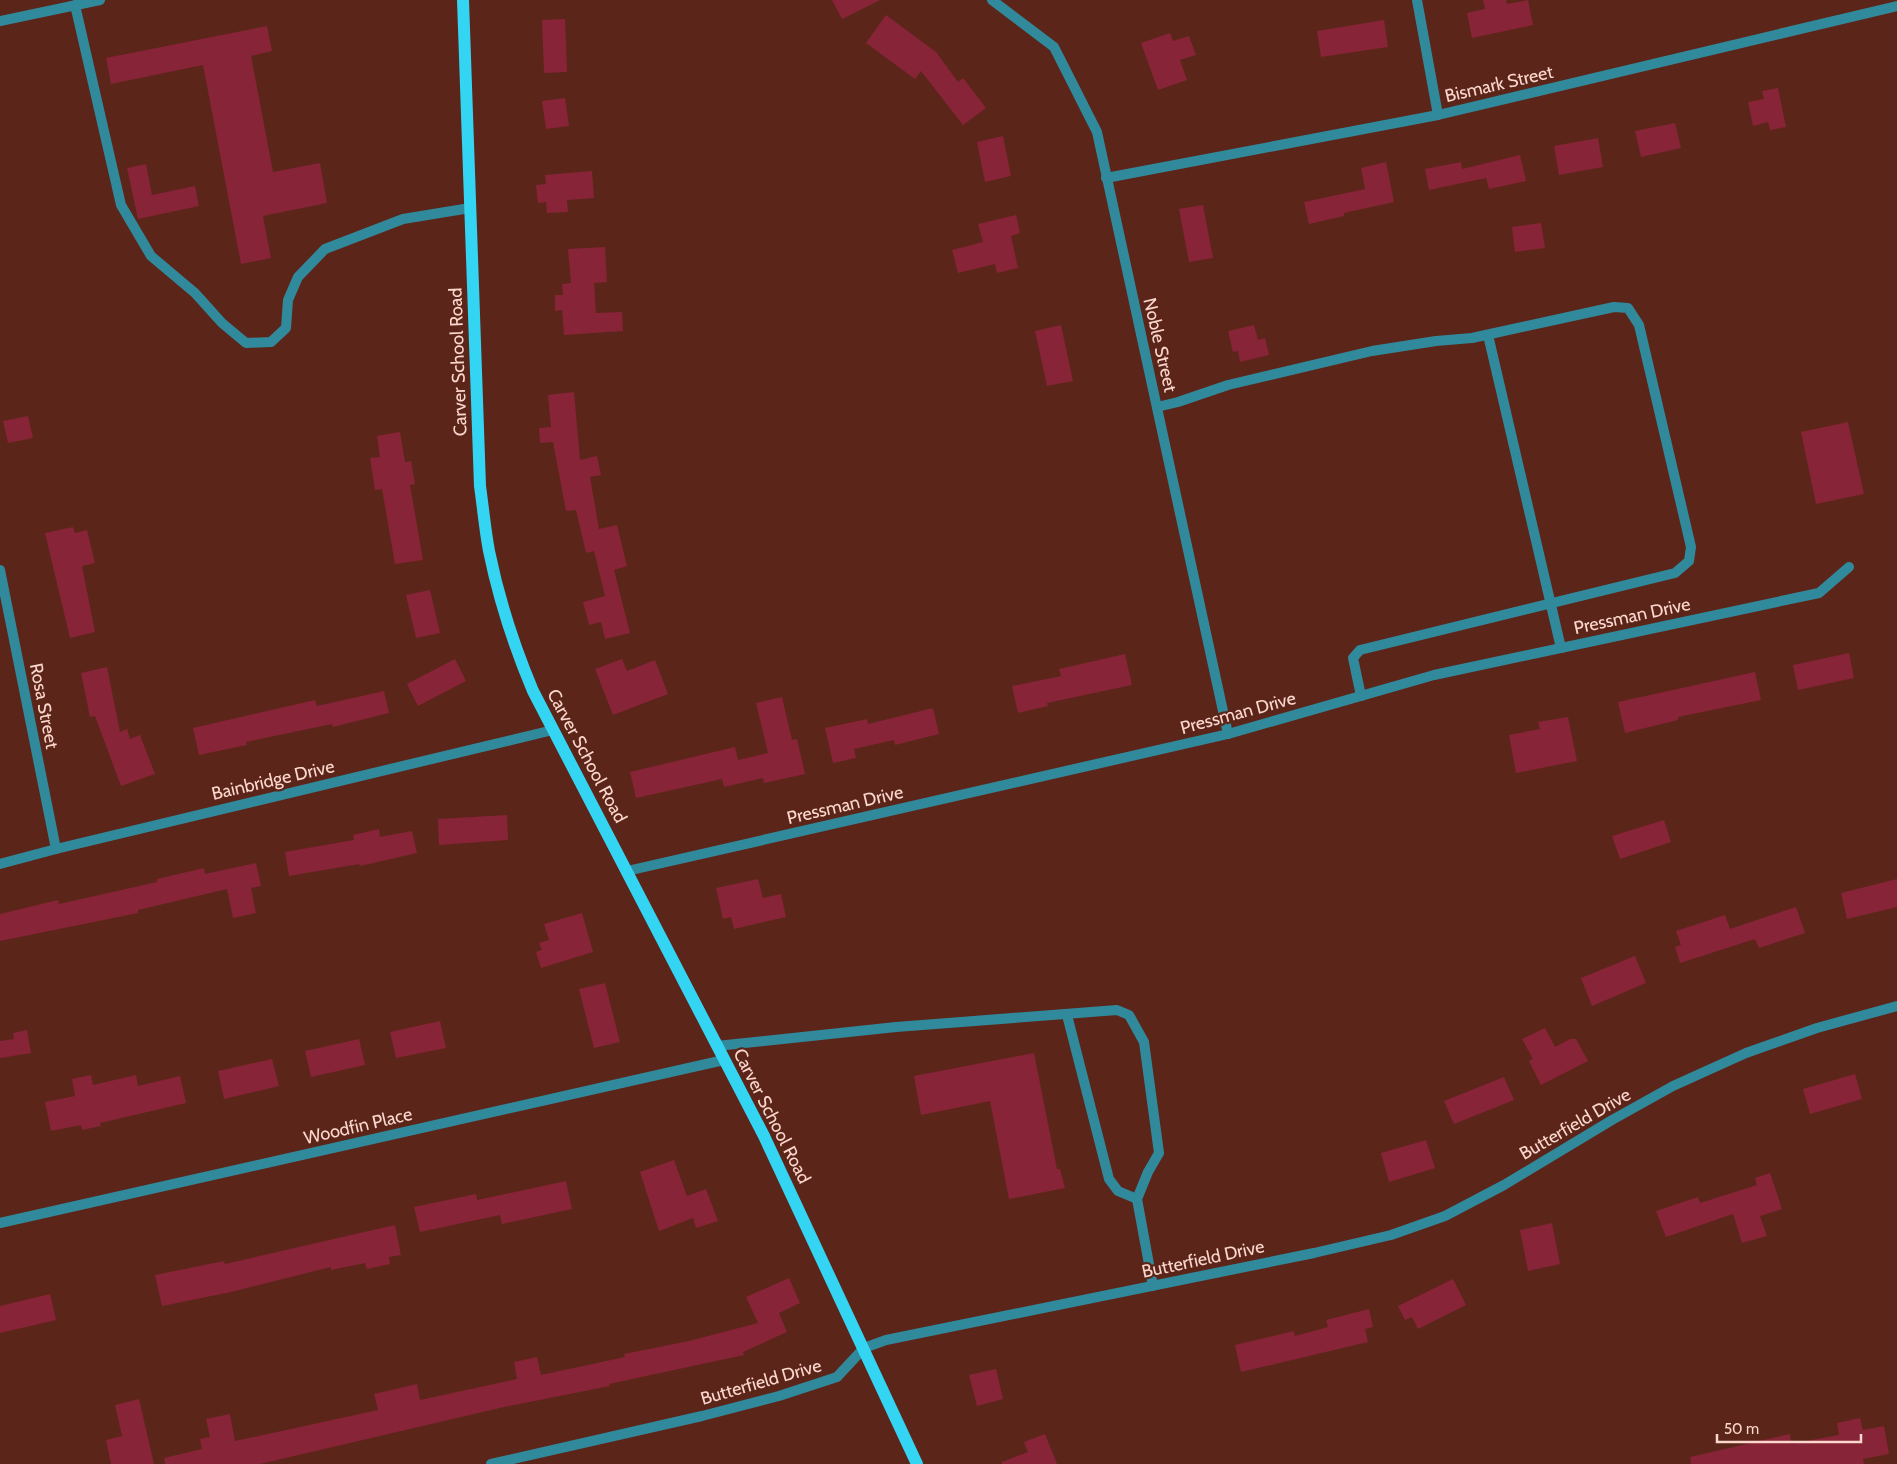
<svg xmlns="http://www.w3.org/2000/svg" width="1897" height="1464" viewBox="0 0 1897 1464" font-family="Cabin,sans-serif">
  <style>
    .building { fill: #872437 }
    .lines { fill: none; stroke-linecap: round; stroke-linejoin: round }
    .service { stroke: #308a9c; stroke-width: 10 }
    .minor { stroke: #308a9c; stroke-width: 10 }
    .primary { stroke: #34d4f3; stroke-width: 12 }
    .labels { text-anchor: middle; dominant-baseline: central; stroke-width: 4.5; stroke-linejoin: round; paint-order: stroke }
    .street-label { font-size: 18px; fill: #fbd7ce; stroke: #5c2519 }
  </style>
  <rect width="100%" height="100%" fill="#5c2519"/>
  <g class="building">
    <polygon points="832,0 880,0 842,19"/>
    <polygon points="1483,0 1506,0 1507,4 1528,0 1533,25 1472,38 1467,13 1485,9"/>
    <polygon points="886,15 936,52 958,82 963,78 986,108 963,125 921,71 915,79 866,43"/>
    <polygon points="565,19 567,72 544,73 542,20"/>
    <polygon points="1384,20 1388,47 1321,57 1317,31"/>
    <polygon points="267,26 272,51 251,56 273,172 320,163 327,203 263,216 271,258 241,264 203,65 111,84 106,58"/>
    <polygon points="1170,33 1173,41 1189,36 1196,55 1180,60 1187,80 1158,90 1141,43"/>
    <polygon points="1778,88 1786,127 1770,130 1768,122 1753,126 1748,102 1764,99 1762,91"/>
    <polygon points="565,98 569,126 546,129 542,101"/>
    <polygon points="1675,123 1681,148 1641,157 1635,131"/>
    <polygon points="1003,136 1011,176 985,182 977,142"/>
    <polygon points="1598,138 1603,167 1559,175 1554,146"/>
    <polygon points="1520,155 1526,181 1489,189 1486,178 1429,190 1425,169 1461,162 1462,169"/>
    <polygon points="1386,162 1394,202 1344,213 1344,216 1309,224 1304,202 1365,189 1361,168"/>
    <polygon points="146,164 152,195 195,186 199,206 138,219 127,168"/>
    <polygon points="592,171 594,198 567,200 568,212 547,213 546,202 538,203 536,185 546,184 545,175"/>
    <polygon points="1203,205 1213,258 1189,262 1179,209"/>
    <polygon points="1016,215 1020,233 1011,236 1018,268 997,273 995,264 958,273 952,250 983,242 978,224"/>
    <polygon points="1541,223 1545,248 1515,252 1512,227"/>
    <polygon points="605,247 607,282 594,283 596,313 622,312 623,331 564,335 562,310 555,311 555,295 563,295 562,284 571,283 568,249"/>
    <polygon points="1061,325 1073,381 1047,386 1035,331"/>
    <polygon points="1254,325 1258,340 1265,338 1269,355 1240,362 1238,351 1233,352 1228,331"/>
    <polygon points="574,392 580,460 597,456 601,475 590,477 599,529 617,525 627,566 614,570 630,633 605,639 601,622 589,625 583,602 605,596 594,551 586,553 576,510 566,511 553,442 540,443 539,428 551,427 548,395"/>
    <polygon points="28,416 33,438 8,443 3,421"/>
    <polygon points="1848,422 1864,494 1816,504 1801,432"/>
    <polygon points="400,432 405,462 411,461 415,484 410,485 423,560 395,564 382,489 375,490 370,458 380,457 377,436"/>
    <polygon points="73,527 75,533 87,530 95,563 82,566 95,632 70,638 45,533"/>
    <polygon points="430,590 440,633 416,638 406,595"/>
    <polygon points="1849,653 1854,678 1798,690 1793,665"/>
    <polygon points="1125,654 1132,685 1047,703 1048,706 1018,713 1012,686 1061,676 1059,669"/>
    <polygon points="455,659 466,681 418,706 407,684"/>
    <polygon points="622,659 627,671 655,660 668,694 613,715 595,669"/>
    <polygon points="107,667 120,732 127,729 130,739 140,735 155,774 121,786 95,716 90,717 81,673"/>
    <polygon points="1755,672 1761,700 1678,717 1678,720 1625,733 1618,702"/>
    <polygon points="384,691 389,713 333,727 332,724 246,742 247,745 199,755 193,728 315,700 317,706"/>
    <polygon points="782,697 792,740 797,739 805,774 764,783 763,778 724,787 722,779 636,798 630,772 735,747 738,760 768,753 756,703"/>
    <polygon points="933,708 939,734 895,745 894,740 854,749 856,758 833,763 825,728 867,719 868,724"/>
    <polygon points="1568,717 1577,761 1516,773 1509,735 1540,729 1538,722"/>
    <polygon points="507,815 508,840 439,845 438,819"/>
    <polygon points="1664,820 1671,842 1620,859 1612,836"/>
    <polygon points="379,829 380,837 412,831 417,853 360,866 359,864 289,876 285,852 354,840 353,835"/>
    <polygon points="256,863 261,886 251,888 256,913 233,918 227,889 138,910 138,913 0,941 0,914 58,900 59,904 157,882 157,879 204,868 205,874"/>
    <polygon points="758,879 763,898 781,894 786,917 734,929 731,917 723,919 716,888"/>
    <polygon points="1897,879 1897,907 1847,919 1841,893"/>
    <polygon points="1796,907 1805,933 1759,948 1755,939 1680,963 1675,947 1681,945 1676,931 1725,915 1730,929"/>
    <polygon points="582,913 593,952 541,968 536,952 542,950 539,943 549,940 544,924"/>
    <polygon points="1635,956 1646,983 1592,1006 1581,978"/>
    <polygon points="605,983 620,1042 594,1048 579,989"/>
    <polygon points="440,1021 446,1048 396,1058 390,1032"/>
    <polygon points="1545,1028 1555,1047 1570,1039 1576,1039 1588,1061 1541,1085 1529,1061 1533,1059 1522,1039"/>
    <polygon points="27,1030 31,1053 0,1058 0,1041 14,1039 13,1033"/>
    <polygon points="359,1039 365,1065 311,1077 305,1051"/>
    <polygon points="1034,1053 1057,1169 1060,1169 1065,1188 1009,1199 990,1101 921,1115 914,1076"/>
    <polygon points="272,1059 279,1086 224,1099 218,1071"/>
    <polygon points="1855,1074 1862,1099 1810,1114 1803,1089"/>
    <polygon points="91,1075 93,1085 136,1075 138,1086 180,1076 186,1103 100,1123 101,1126 82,1130 81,1125 51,1131 45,1102 75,1096 72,1079"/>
    <polygon points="1504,1077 1514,1100 1454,1124 1444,1101"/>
    <polygon points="1426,1140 1435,1168 1389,1182 1381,1153"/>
    <polygon points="674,1160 687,1196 706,1189 718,1221 696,1228 693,1218 659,1231 640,1172"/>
    <polygon points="1770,1173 1782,1209 1760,1216 1767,1236 1742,1243 1733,1214 1666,1237 1656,1211 1698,1197 1700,1203 1757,1185 1755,1178"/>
    <polygon points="566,1181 572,1209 502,1224 500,1215 420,1232 414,1207 476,1194 477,1200"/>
    <polygon points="1552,1223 1560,1264 1528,1271 1520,1230"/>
    <polygon points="395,1225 401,1255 389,1257 390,1264 367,1269 365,1263 331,1270 331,1267 231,1292 162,1306 155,1275 224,1261 225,1264"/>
    <polygon points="789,1278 800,1303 779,1313 787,1332 743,1352 744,1355 609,1384 610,1386 504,1407 260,1464 165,1464 164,1458 202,1449 200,1439 210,1437 206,1419 230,1414 235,1441 378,1410 374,1394 417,1384 420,1400 517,1379 514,1362 537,1357 541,1375 625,1357 624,1354 689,1341 758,1323 746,1297"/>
    <polygon points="1453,1279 1466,1305 1418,1329 1412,1317 1405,1320 1398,1306"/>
    <polygon points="50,1294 56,1320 0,1333 0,1306"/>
    <polygon points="1369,1309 1373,1327 1365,1329 1368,1342 1241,1372 1235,1345 1294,1331 1295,1336 1328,1327 1326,1320"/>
    <polygon points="996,1369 1003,1399 977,1406 969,1375"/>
    <polygon points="139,1399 154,1464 111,1464 106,1440 122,1436 115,1405"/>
    <polygon points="1860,1418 1863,1430 1884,1426 1889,1454 1863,1459 1864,1464 1691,1464 1690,1457 1790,1434 1791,1444 1839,1435 1837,1423"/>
    <polygon points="1045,1434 1057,1464 1002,1464 1002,1462 1028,1452 1024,1442"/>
  </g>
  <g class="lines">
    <g class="service">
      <polyline points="75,5 121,205 151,256 195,293 222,323 246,343 271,342 286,328 288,300 298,277 325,249 403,219 470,208"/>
      <polyline points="1488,335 1561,648"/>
      <polyline points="1157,407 1178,402 1228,385 1372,351 1436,341 1472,338 1614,307 1628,308 1639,325 1691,547 1689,561 1675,573 1360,650 1353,658 1361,696"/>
      <polyline points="1067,1015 1109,1179 1118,1191 1137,1199"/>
      <polyline points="717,1046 896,1027 1117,1010 1129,1015 1144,1042 1159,1153 1148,1172 1137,1199 1153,1286"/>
    </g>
    <g class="minor">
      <polyline points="992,0 1054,47 1097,132 1228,734"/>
      <polyline points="1417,0 1438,115"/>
      <polyline points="0,21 100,0"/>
      <polyline points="1106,178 1438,115 1897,6"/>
      <polyline points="0,570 56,849"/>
      <polyline points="0,864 56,849 553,730"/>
      <polyline points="627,871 1228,734 1434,675 1819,593 1849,567"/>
      <polyline points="0,1223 724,1060"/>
      <polyline points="491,1464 702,1416 779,1396 837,1377 864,1348 886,1340 1314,1253 1391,1235 1445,1216 1504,1185 1612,1120 1673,1086 1746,1053 1817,1028 1897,1006"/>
    </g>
    <path class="primary" d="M 463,0 L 480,486 C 483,507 485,530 489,551 C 499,600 514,646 533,691 L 764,1136 L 917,1464"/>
  </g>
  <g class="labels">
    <g class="street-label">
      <text transform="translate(1499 84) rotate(-13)">Bismark Street</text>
      <text transform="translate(1160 345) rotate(77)">Noble Street</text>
      <text transform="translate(458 362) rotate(-92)">Carver School Road</text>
      <text transform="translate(1632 616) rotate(-12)">Pressman Drive</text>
      <text transform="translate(44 706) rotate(79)">Rosa Street</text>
      <text transform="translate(1238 713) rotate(-15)">Pressman Drive</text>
      <text transform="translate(587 756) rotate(62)">Carver School Road</text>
      <text transform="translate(273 780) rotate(-13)">Bainbridge Drive</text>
      <text transform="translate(845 805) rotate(-13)">Pressman Drive</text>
      <text transform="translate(772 1116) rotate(63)">Carver School Road</text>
      <text transform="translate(1575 1124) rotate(-30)">Butterfield Drive</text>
      <text transform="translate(358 1126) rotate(-13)">Woodfin Place</text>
      <text transform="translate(1203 1259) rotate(-12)">Butterfield Drive</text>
      <text transform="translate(761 1382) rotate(-16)">Butterfield Drive</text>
    </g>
  </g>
  <path d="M1717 1434v8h144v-8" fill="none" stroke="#fbd7ce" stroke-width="2.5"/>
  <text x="1724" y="1434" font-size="15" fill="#fbd7ce" stroke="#5c2519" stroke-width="4" paint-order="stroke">50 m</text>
</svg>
